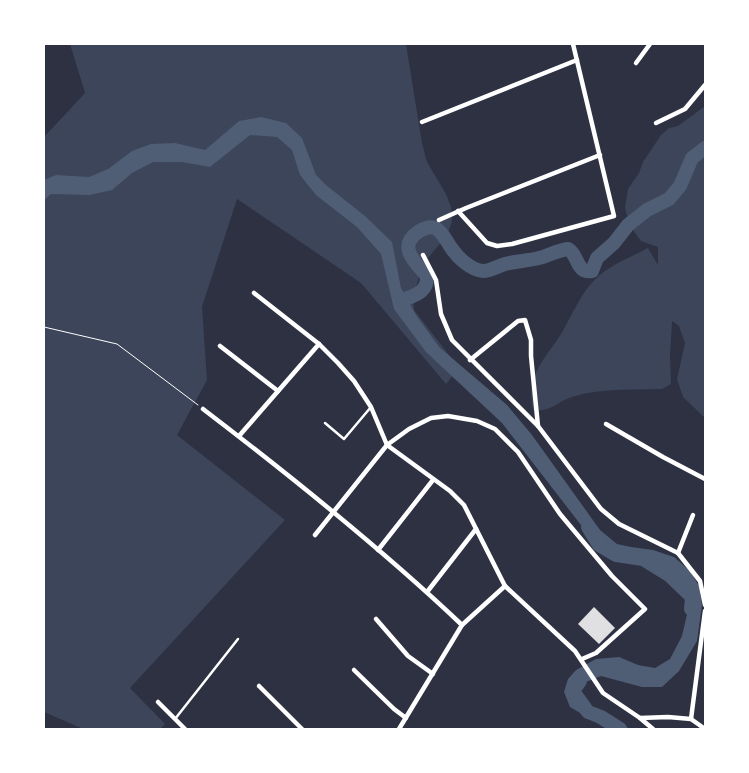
<svg xmlns="http://www.w3.org/2000/svg" width="749" height="773" viewBox="0 0 749 773" font-family="Lato,sans-serif">
  <style>
    .green { fill: #3c4559 }
    .water { fill: #4f5d75 }
    .lines { fill: none; stroke-linecap: round; stroke-linejoin: round }
    .river { stroke: #4f5d75; stroke-width: 14 }
    .building { fill: #e0e0e3 }
    .path { stroke: #fff; stroke-width: 1 }
    .service { stroke: #fff; stroke-width: 2.5 }
    .minor { stroke: #fff; stroke-width: 4.5 }
  </style>
  <rect width="100%" height="100%" fill="#2d3142"/>
  <g class="green">
    <polygon points="70,44 406,44 422,143 427,162 446,194 451,207 452,222 447,235 429,257 421,271 413,297 414,310 459,368 446,384 361,283 237,199 202,307 207,380 177,435 285,520 130,688 165,724 160,729 83,729 44,712 44,137 85,93"/>
    <path d="M 705,106 L 705,418 L 683,397 L 677,379 L 685,343 L 679,326 L 672,321 L 670,357 L 671,384 L 662,389 C 633,390 600,388 572,397 C 556,402 550,413 533,410 C 531,399 530,390 533,380 C 539,362 551,350 561,334 C 573,314 582,289 601,274 C 615,263 633,256 648,248 L 658,265 L 658,247 L 641,241 L 630,226 L 625,208 L 628,189 L 639,173 L 643,162 L 661,135 L 669,128 L 678,126 Z"/>
  </g>
  <polygon class="water" points="261,117 286,123 302,138 316,175 326,185 365,216 392,242 401,288 416,315 439,347 507,405 532,435 600,530 617,544 631,547 653,550 674,557 690,571 699,586 702,605 697,641 679,671 662,687 642,687 601,676 581,684 575,698 630,729 607,729 570,707 564,692 568,679 576,670 596,659 619,657 638,665 655,668 670,659 682,636 688,610 688,593 673,575 647,557 611,552 591,538 502,423 426,352 394,309 381,254 357,227 316,195 300,175 292,150 277,137 250,135 210,167 182,162 153,162 132,173 112,190 90,195 51,194 44,200 44,180 56,175 89,177 108,169 132,151 151,144 175,143 205,150 239,121"/>
  <g class="lines">
    <g class="river">
      <path d="M 403,300 C 415,295 428,292 427,276 C 417,264 396,247 418,232 C 438,219 442,235 452,249 C 458,258 471,270 483,271 C 490,271 498,266 505,264 C 516,261 527,261 539,258 C 548,256 558,250 568,249 C 579,255 576,274 592,271 L 597,258 L 614,243 L 628,225 L 647,210 L 669,199 L 680,186 L 692,158 L 705,148"/>
      <polyline points="588,527 599,545 616,555 643,559 669,575 692,597 691,609"/>
      <polyline points="580,681 573,691 588,712 601,717 620,729"/>
    </g>
  </g>
  <polygon class="building" points="594,607 615,628 599,644 578,624"/>
  <g class="lines">
    <polyline class="path" points="44,327 117,344 198,405"/>
    <g class="service">
      <polyline points="325,423 344,439 371,407"/>
      <polyline points="175,719 238,639"/>
    </g>
    <g class="minor">
      <polyline points="636,63 650,44"/>
      <polyline points="422,122 577,60"/>
      <polyline points="656,123 685,109 705,85"/>
      <polyline points="458,211 487,243 497,246 512,244 614,216 573,44"/>
      <polyline points="439,220 466,208 600,155"/>
      <polyline points="423,255 436,280 441,314 452,340 538,426 601,509 619,524 678,553 700,581 705,605"/>
      <polyline points="254,293 319,344 338,363 354,381 371,407 387,445 450,491 464,505 505,586 575,651 603,693 640,718 653,729"/>
      <polyline points="220,346 278,391"/>
      <polyline points="470,360 518,321 525,320 531,340 531,356 538,426"/>
      <path d="M 203,409 C 292,477 381,548 462,625"/>
      <polyline points="606,424 663,457 705,479"/>
      <polyline points="239,436 319,344"/>
      <polyline points="315,535 387,445 409,429 431,418 448,416 477,421 495,429 518,452 560,514 612,576 645,609 596,653 582,659"/>
      <polyline points="378,550 433,480"/>
      <polyline points="678,553 693,515"/>
      <polyline points="427,592 476,529"/>
      <polyline points="376,619 408,656 433,674"/>
      <polyline points="354,670 394,709 406,718"/>
      <polyline points="259,686 302,729"/>
      <polyline points="158,702 185,729"/>
      <polyline points="640,718 668,717 691,719 705,611"/>
      <polyline points="691,719 705,729"/>
      <polyline points="399,729 462,625 505,586"/>
    </g>
  </g>
  <rect width="749" height="773" fill="none" stroke="#ffffff" stroke-width="90"/>
</svg>
